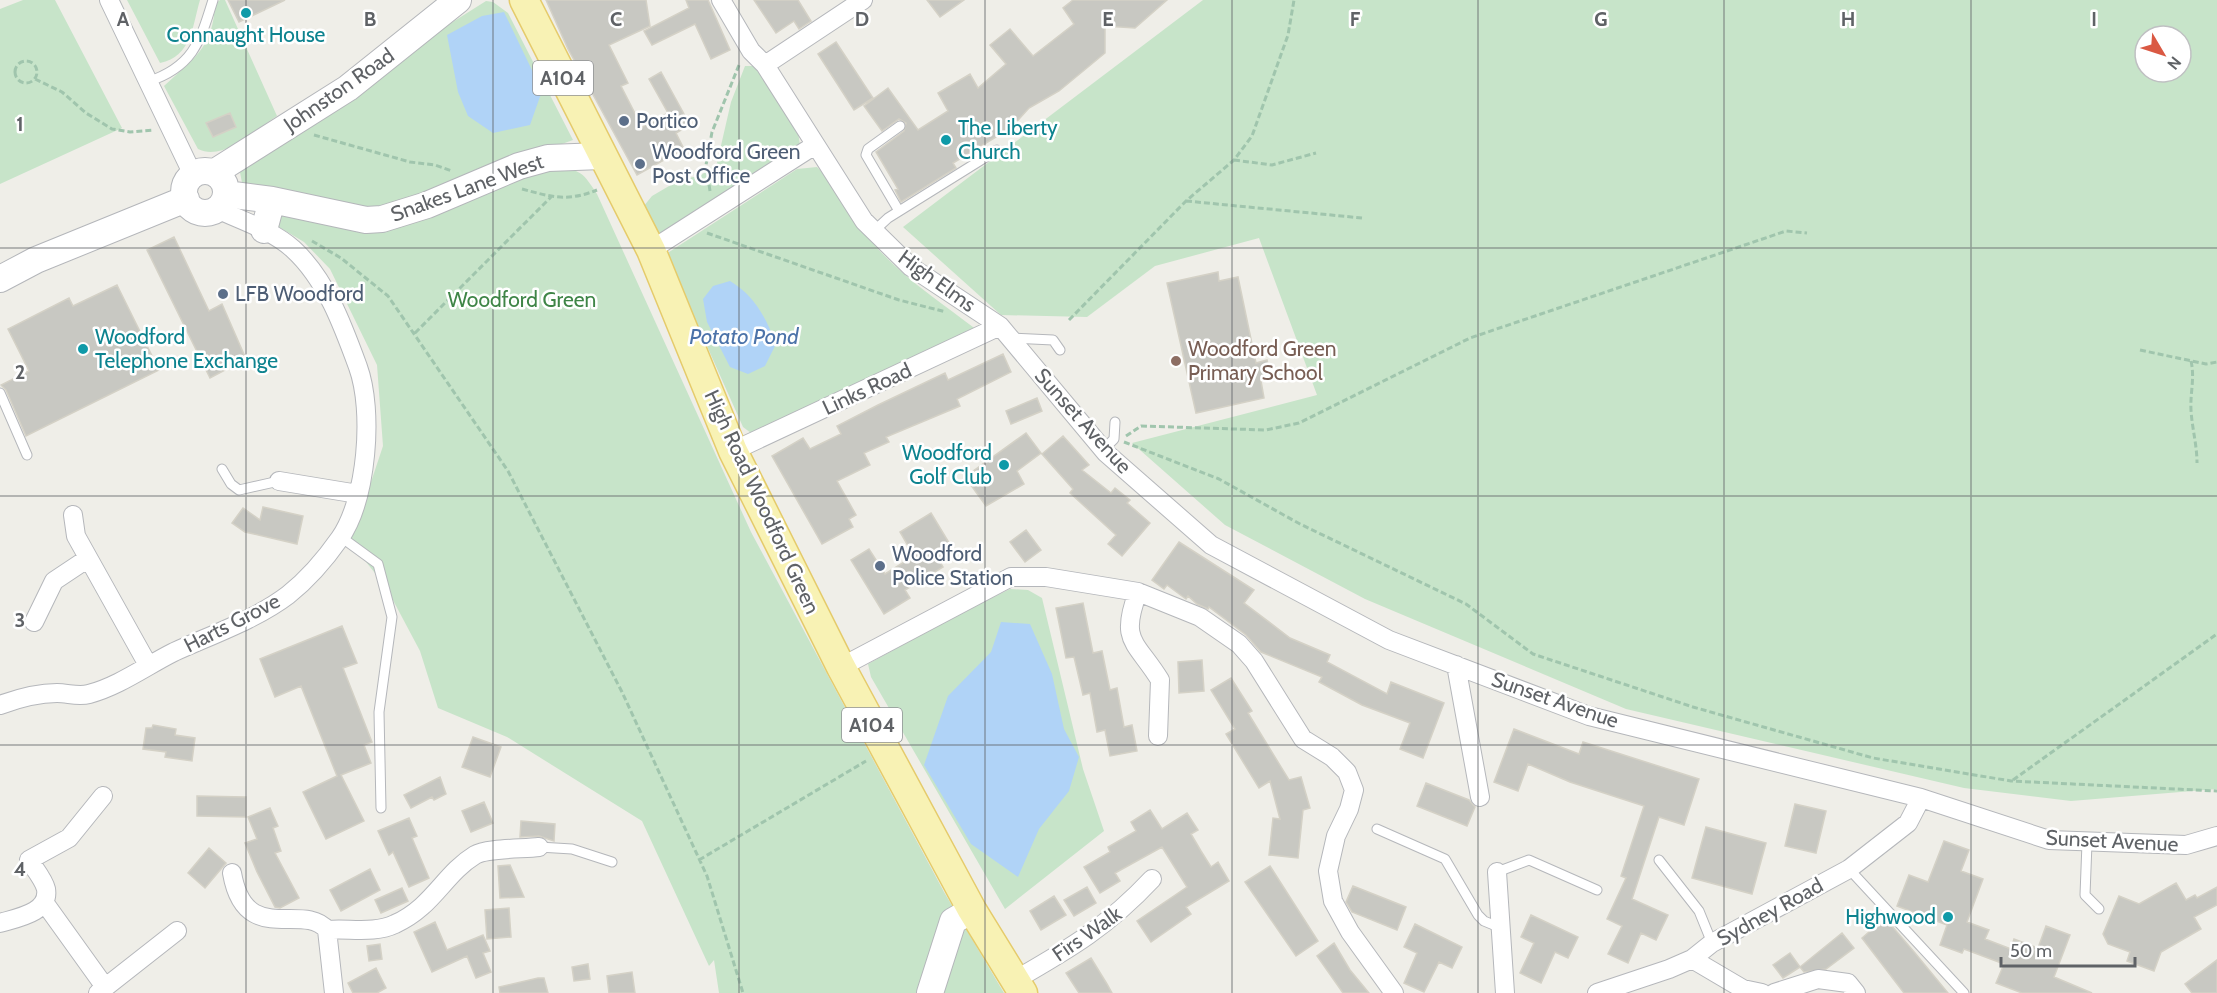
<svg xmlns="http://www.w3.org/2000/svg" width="2217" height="993" font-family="Cabin,sans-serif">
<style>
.green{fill:#c7e4c9;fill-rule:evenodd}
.water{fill:#b0d3f7}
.building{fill:#c8c8c2;stroke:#d4d1c6;stroke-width:1.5}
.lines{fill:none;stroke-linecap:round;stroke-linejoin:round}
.lane-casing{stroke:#b5b7bb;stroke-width:11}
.street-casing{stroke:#b5b7bb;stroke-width:20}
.secondary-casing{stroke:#b4b6ba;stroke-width:28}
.primary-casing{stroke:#e5cb6b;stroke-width:31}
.path{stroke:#a0c5ad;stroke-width:3;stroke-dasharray:6 3;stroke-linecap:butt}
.lane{stroke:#fff;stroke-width:9}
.street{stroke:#fff;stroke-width:18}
.secondary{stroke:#fff;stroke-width:26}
.primary{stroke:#f8f2b4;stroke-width:28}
.grid{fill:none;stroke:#5f6266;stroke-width:1.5;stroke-opacity:0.55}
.culture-dot{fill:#0f9aa8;stroke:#fff;stroke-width:2}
.service-dot{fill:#5c6f8a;stroke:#fff;stroke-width:2}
.education-dot{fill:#8d6e63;stroke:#fff;stroke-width:2}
.labels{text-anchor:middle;stroke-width:5;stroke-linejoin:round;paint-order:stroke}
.shield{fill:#fff;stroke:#8f9194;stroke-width:1.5}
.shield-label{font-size:20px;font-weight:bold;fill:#5f6266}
.culture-label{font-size:21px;fill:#0d838f;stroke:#fff;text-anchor:start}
.street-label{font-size:21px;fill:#5f6266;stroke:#fff}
.service-label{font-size:21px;fill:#4e5e75;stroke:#fff;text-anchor:start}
.park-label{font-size:21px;fill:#3f8547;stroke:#fff}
.education-label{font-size:21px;fill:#785e54;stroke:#fff;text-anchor:start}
.water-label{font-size:22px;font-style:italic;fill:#4c73a9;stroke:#fff}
.grid-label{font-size:20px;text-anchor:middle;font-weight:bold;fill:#5f6266;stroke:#fff;stroke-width:5;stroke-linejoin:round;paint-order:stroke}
</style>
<rect width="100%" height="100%" fill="#efeee8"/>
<!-- green -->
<path class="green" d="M23,0h32l67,128 -122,56v-175z
M127,0h73c-8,27 -8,56 -40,63z
M220,0h5l52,116c-21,13 -53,46 -79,33l-34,-63c30,-28 49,-38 51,-82z
M1203,0h1014v789l-146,12 -107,-13 -338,-79 -261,-110 -140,-74 -93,-82 185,-48 -58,-157 -104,28 -68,51 -86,-2 -98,-88zM2145,36h36v36h-36z
M486,1l7,1 15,11 65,127 -194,70 -136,-22 -4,-21 60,-33 58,-38 83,-66z
M745,66h12l41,66 2,13 -140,91 -17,-29 9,-11 29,-17 19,-3 17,-13 14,-61z
M817,167c24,23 31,45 51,70 29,37 71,64 109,93l-226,103 -8,-6 -77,-173 131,-85z
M550,169c29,0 31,0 47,25l154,338 193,360 60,101h-285l-5,-33 -5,6 -67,-145 -135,-84 -69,-29 -18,-57 -34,-64 -39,-49 18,-38 18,-54 -6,-81 -47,-96 -26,-27 -30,-18 6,-10 95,15z
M1010,589l18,1 14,8 41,171 21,62 -99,78 -134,-232 -3,-13 89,-49z"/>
<!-- water -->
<path class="water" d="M504,12l38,79 -12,34 -37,8 -25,-17 -10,-24 -11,-57 35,-19z
M730,281c25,15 36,37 46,63l-11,22 -17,8 -18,-7 -23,-45 -4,-23 10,-13z
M1001,622l29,2 22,50 12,55 15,28 -10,34 -30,38 -21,48 -47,-33 -47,-79 24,-69 43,-44z"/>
<!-- building -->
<path class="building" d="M228,0h57l-46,22z
M546,0h100l4,26 -41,19 19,38 -7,3 21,41 26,-14 -19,-34 12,-7 29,53 -14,8 8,16 -47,26 -69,-126z
M686,0h22l22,50 -19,9 -16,-35 -43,21 -8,-14 45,-23z
M754,0h44l13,21 -12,8 -5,-8 -18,12z
M927,0h37l-24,17z
M1073,0h94l-32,28 -30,-2v27l-46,38 -30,17 -18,20 -58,35 3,5 -55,34 -6,-12 3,-1 -22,-37 28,-21 2,-8 -7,-4 -17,12 -18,-25 24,-18 30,42 30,-19 -10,-18 32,-19 8,14 28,-24 -16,-19 20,-16 23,27 41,-32 -11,-16z
M836,42l37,56 -19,12 -36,-56z
M230,113l6,14 -23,10 -7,-14z
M174,237l35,74 13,-7 24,55 -36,19 -63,-128z
M1218,272l1,9 19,-4 18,86 11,-3 4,18 -10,3 3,17 -68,15 -29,-130z
M117,285l42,85 -133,66 -20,-46 -5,-5 28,-14 -21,-42 61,-31 4,8z
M1003,354l8,18 -54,27 3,7 -74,31 3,5 -25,11 6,12 -33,16 19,34 -7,4 4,8 -31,17 -50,-88 31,-18 7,11 31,-15 -4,-8 41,-21 67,-32 3,7z
M1037,398l5,13 -31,13 -5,-13z
M1026,433l15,20 -24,18 7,13 -38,22 -21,-29z
M1063,436l26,29 -7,5 29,23 4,-5 15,12 -3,3 23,20 -28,33 -14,-12 8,-9 -46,-42 3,-4 -31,-35z
M263,507l40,9 -6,28 -52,-12 -13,-9 11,-15 17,12z
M931,513l23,38 -15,9 4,7 -38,23 5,8 -26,16 -33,-54 18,-11 16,25 29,-18 -14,-24z
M1026,530l15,20 -16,12 -15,-20z
M1179,542l75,48 -10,13 46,35 40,17 -3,7 60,32 4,-12 53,21 -21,55 -23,-9 10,-26 -48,-18 -43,-23 3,-5 -61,-25 -15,-17 -37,-28 -1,2 -11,-5 -9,-8 -2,3 -19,-14 -3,4 -12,-9z
M1083,603l10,50 9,-2 8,39 7,-2 7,39 8,-2 5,26 -27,5 -5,-26 -8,2 -7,-39 -7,2 -9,-38 -8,1 -10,-50z
M342,626l15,37 -14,5 29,74 -8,3 7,18 -30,12 23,46 -38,18 -23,-47 34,-16 -36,-90 -26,11 -15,-38z
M1202,660l2,31 -25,2 -1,-31z
M1231,678l21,33 -4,2 41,67 12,-3 9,31 -7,2 -5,48 -29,-3 4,-37 7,1 -10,-38 -11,7 -33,-54 9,-5 -24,-39z
M153,725l23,4 -1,6 20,3 -3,23 -27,-4 1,-5 -23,-3 3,-21h6z
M1514,729l65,25 4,-12 116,37 -15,46 -25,-8 -27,82 36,16 -12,25 -15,-7 -13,30 -20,-9 14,-28 -15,-7 19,-41 -5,-2 23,-70 -74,-24 -42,-18 -10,27 -24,-9z
M473,737l28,10 -11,30 -28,-10z
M440,777l6,17 -12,6 -2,-3 -21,11 -7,-13z
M1426,783l43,17 6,7 -8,19 -50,-20z
M197,796l49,1v20l-49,-1z
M484,802l9,21 -22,9 -9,-21z
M1795,804l31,7 -10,42 -31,-7z
M270,808l8,18 -5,2 8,23 -6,2 24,45 -19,10 -5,-1 -18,-35 -12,-29 12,-4 -9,-22z
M1150,810l12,19 25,-16 11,17 -7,4 10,17 10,16 7,-5 11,19 -43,26 5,7 -40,28 -14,-21 50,-34 -25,-40 -47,26 5,8 -20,12 -16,-26 26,-15 -2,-5 28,-16 -5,-9z
M409,818l8,18 -5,2 17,40 -20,9 -16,-35 -4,3 -11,-24z
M521,821l34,3 -1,17 -15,-5 -19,1z
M1706,827l60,16 -14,51 -60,-16z
M1944,841l25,9 -8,21 22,8 -16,43 22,8 -4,9 26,10 3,-10 24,9 8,-22 24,9 -16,42 38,16h-70l-26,-10 8,-19 -40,-15 -2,4 -22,-8 7,-20 -50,-19 12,-31 19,7z
M209,848l17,15 -21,25 -17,-15z
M510,865l14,32 -24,1 -2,-32z
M1270,866l48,75 -22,15 -51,-74z
M370,869l10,21 -39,21 -11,-21z
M2176,883l10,17 9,-5 2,3 20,-11v18l-23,12 7,12 -40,23 -7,19 -27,-10 3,-9 -22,-8 -5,-10 16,-38 20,8z
M1353,886l53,21 -9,23 -45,-18 -6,-10z
M1087,887l9,16 -22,13 -10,-16z
M402,888l6,13 -27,12 -6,-13z
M1054,896l12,19 -25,15 -11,-19z
M509,908l2,29 -24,2 -2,-29z
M1531,915l47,22 -10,21 -13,-6 -14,31 -21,-10 14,-30 -13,-6z
M1885,918l30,35 33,40h-44l-42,-55z
M435,922l12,28 36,-15 7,16 -7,2 8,19 -15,6 -9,-22 -35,16 -18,-40z
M1415,924l47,23 -10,21 -13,-6 -15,30 -20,-9 13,-30 -13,-6z
M1842,933l12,15 -28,21 -22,3 -4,-5 -17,11 -10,-13 17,-12 10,14z
M1334,943l16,27 19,23h-26l-26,-37z
M380,944l2,15 -13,2 -2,-15z
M1091,958l16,26 5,9h-33l-13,-20z
M2217,960v33h-25l-7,-9z
M588,964l2,15 -16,2 -2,-14z
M376,968l10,20 -9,5h-24l-5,-10z
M632,972l3,21h-26l-2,-17z
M538,978h6l4,15h-48l-1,-6z"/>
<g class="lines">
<defs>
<path id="lane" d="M147,82c46,-15 53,-40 66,-82
M899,211l-33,-56 2,-6 32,-23
M874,231l14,-13 109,-68
M1013,338l40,2 7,10
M0,393l27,62
M1103,450l11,-11 1,-17
M222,469l9,15 8,6 40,-9
M341,537l37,27 14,53 -13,95 2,96
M1377,829l68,30 33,56 6,6 17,7
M2087,843l-2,52 14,14
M539,847l33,2 40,13
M1659,860l40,51 13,32
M1849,869l115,124
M1497,872l32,-12 68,30"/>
<path id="street" d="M109,0l84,175
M721,0l30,51 14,14 99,156 47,46 89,59 106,127 105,92 178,95 200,76 332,82 128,42 137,5 31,-9
M765,65l98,-65
M651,250l164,-105
M733,451l267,-125
M279,481l79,13
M73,515l3,21 72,129
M1138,592c-19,50 -2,49 22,88l-2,56
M34,622l20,-41 33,-22
M1456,665l24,132
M841,667l170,-90h35l92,15 62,25 39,27 15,17 49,78 29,18 15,15 7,18 -5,19 -13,27 -8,35 5,30 17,31 44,61
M0,705c19,-7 37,-12 57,-12 11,0 21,4 32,1 30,-8 57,-28 85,-42 37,-17 81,-32 114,-57 19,-15 38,-37 52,-57 27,-39 34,-127 18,-171 -15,-41 -32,-88 -65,-118 -21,-19 -51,-28 -76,-40
M1497,872l8,121
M232,873c13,75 71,28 95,57l7,63
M44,902l61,85
M0,923c16,-5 50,-10 46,-34 -2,-9 -12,-21 -17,-29l40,-22 34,-42
M327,930c22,-2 47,4 68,-6 38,-17 49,-50 80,-69 11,-7 49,-6 64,-8
M1692,959l51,30 19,4
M1015,980c56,-32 93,-54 137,-101
M98,993l79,-62
M1597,993l72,-24 23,-10 20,-16 137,-74 59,-46 13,-25
M1774,993l44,-14 30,4 8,10"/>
<path id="secondary" d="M184 192a21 21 0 1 1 42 0a21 21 0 1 1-42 0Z
M215,172l133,-84 110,-88
M226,194l46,6 94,20 16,-1 45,-14 92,-39 29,-8 54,-2
M264,230l8,-30
M0,279l36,-19 150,-61
M930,993l23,-72 19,-11"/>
<path id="primary" d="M524,0l127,250 82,201 108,216 131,243 51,83"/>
</defs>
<!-- lane casing -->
<use href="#lane" class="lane-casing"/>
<!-- street casing -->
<use href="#street" class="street-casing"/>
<!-- secondary casing -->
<use href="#secondary" class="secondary-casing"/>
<!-- primary casing -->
<use href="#primary" class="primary-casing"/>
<!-- path -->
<path class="path" d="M15 72a11 11 0 1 1 22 0a11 11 0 1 1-22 0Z
M35,79l27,13 24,21 26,16 18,3 23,-2
M314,135l96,27 25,3 17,6
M1234,160l38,5 44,-12
M522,189c30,8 45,13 75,1
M710,191l-4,-26 6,-33 27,-67
M1186,201l176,17
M707,233l192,67 47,12
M312,241l29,17 47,38 120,175 114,221 85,184 36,117
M1069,320l117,-119 48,-41 18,-24 36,-101 6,-35
M415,333l136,-136
M2140,350l66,14 11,-2
M2191,361c4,17 -1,32 0,49 1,18 6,35 6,53
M1126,436l15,-10 125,4 33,-7 171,-85 316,-107 21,2
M1124,442l95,37 81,45 166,80 67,50 160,53 180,51 138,23 206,10
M2013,780l204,-146
M699,860l167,-99"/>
<!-- lane -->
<use href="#lane" class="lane"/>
<!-- street -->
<use href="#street" class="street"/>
<!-- secondary -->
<use href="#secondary" class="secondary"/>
<!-- primary -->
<use href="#primary" class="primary"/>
</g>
<!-- grid -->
<path class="grid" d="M246,0v993M493,0v993M739,0v993M985,0v993M1232,0v993M1478,0v993M1724,0v993M1971,0v993M0,248h2217M0,496h2217M0,745h2217"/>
<!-- markers -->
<g class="culture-dot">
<circle cx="246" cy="13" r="6"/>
<circle cx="946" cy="140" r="6"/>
<circle cx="83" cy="349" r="6"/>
<circle cx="1004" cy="465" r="6"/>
<circle cx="1948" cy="917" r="6"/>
</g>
<g class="service-dot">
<circle cx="624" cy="121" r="6"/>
<circle cx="640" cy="164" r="6"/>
<circle cx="223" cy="294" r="6"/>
<circle cx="880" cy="566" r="6"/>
</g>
<circle class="education-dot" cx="1176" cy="361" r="6"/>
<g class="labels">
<!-- shield labels -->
<g class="shield">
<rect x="533" y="61" width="60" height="34" rx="4.5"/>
<rect x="842" y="708" width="60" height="34" rx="4.5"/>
</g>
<g class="shield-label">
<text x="563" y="85">A104</text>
<text x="872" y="732">A104</text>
</g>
<!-- culture labels -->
<g class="culture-label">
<text x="246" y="42" text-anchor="middle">Connaught House</text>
<text x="958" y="135">The Liberty<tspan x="958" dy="24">Church</tspan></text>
<text x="95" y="344">Woodford<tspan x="95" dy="24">Telephone Exchange</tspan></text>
<text x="992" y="460" text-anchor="end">Woodford<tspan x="992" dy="24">Golf Club</tspan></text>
<text x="1936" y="924" text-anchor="end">Highwood</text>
</g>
<!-- street labels -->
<g class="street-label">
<text transform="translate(339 90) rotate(-35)" y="7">Johnston Road</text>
<text transform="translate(467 188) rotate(-20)" y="7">Snakes Lane West</text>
<text transform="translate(937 281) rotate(36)" y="7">High Elms</text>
<text transform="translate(867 389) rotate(-25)" y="7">Links Road</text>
<text transform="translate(1083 421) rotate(48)" y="7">Sunset Avenue</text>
<text transform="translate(762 502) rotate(65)" y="7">High Road Woodford Green</text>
<text transform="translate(232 623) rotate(-27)" y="7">Harts Grove</text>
<text transform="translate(1555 700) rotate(19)" y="7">Sunset Avenue</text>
<text transform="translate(2112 841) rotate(3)" y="7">Sunset Avenue</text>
<text transform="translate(1770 912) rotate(-29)" y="7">Sydney Road</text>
<text transform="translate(1087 934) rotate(-35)" y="7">Firs Walk</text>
</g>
<!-- service labels -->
<g class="service-label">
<text x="636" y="128">Portico</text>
<text x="652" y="159">Woodford Green<tspan x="652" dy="24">Post Office</tspan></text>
<text x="235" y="301">LFB Woodford</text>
<text x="892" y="561">Woodford<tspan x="892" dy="24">Police Station</tspan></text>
</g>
<!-- park labels -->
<g class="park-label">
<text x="522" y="307">Woodford Green</text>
</g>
<!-- education labels -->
<g class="education-label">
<text x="1188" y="356">Woodford Green<tspan x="1188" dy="24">Primary School</tspan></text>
</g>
<!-- water labels -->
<g class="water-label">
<text x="744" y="344">Potato Pond</text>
</g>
</g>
<g class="grid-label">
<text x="123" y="26">A</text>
<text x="370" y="26">B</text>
<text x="616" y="26">C</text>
<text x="862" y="26">D</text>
<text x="1108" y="26">E</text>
<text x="1355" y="26">F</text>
<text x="1601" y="26">G</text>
<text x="1848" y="26">H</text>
<text x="2094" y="26">I</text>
<text x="20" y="131">1</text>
<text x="20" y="379">2</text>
<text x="20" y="627">3</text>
<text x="20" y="876">4</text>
</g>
<!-- north arrow -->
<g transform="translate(2163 54) rotate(129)"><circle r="28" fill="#ffffff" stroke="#bfc0c2" stroke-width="1.5"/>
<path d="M0-4.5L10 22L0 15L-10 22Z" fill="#da5943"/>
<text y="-9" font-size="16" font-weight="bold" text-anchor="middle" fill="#5f6266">N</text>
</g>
<!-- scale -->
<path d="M2001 957v9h134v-9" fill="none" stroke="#5f6266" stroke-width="3"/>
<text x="2010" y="957" font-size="18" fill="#5f6266" stroke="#ffffff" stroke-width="4.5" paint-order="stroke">50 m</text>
</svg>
